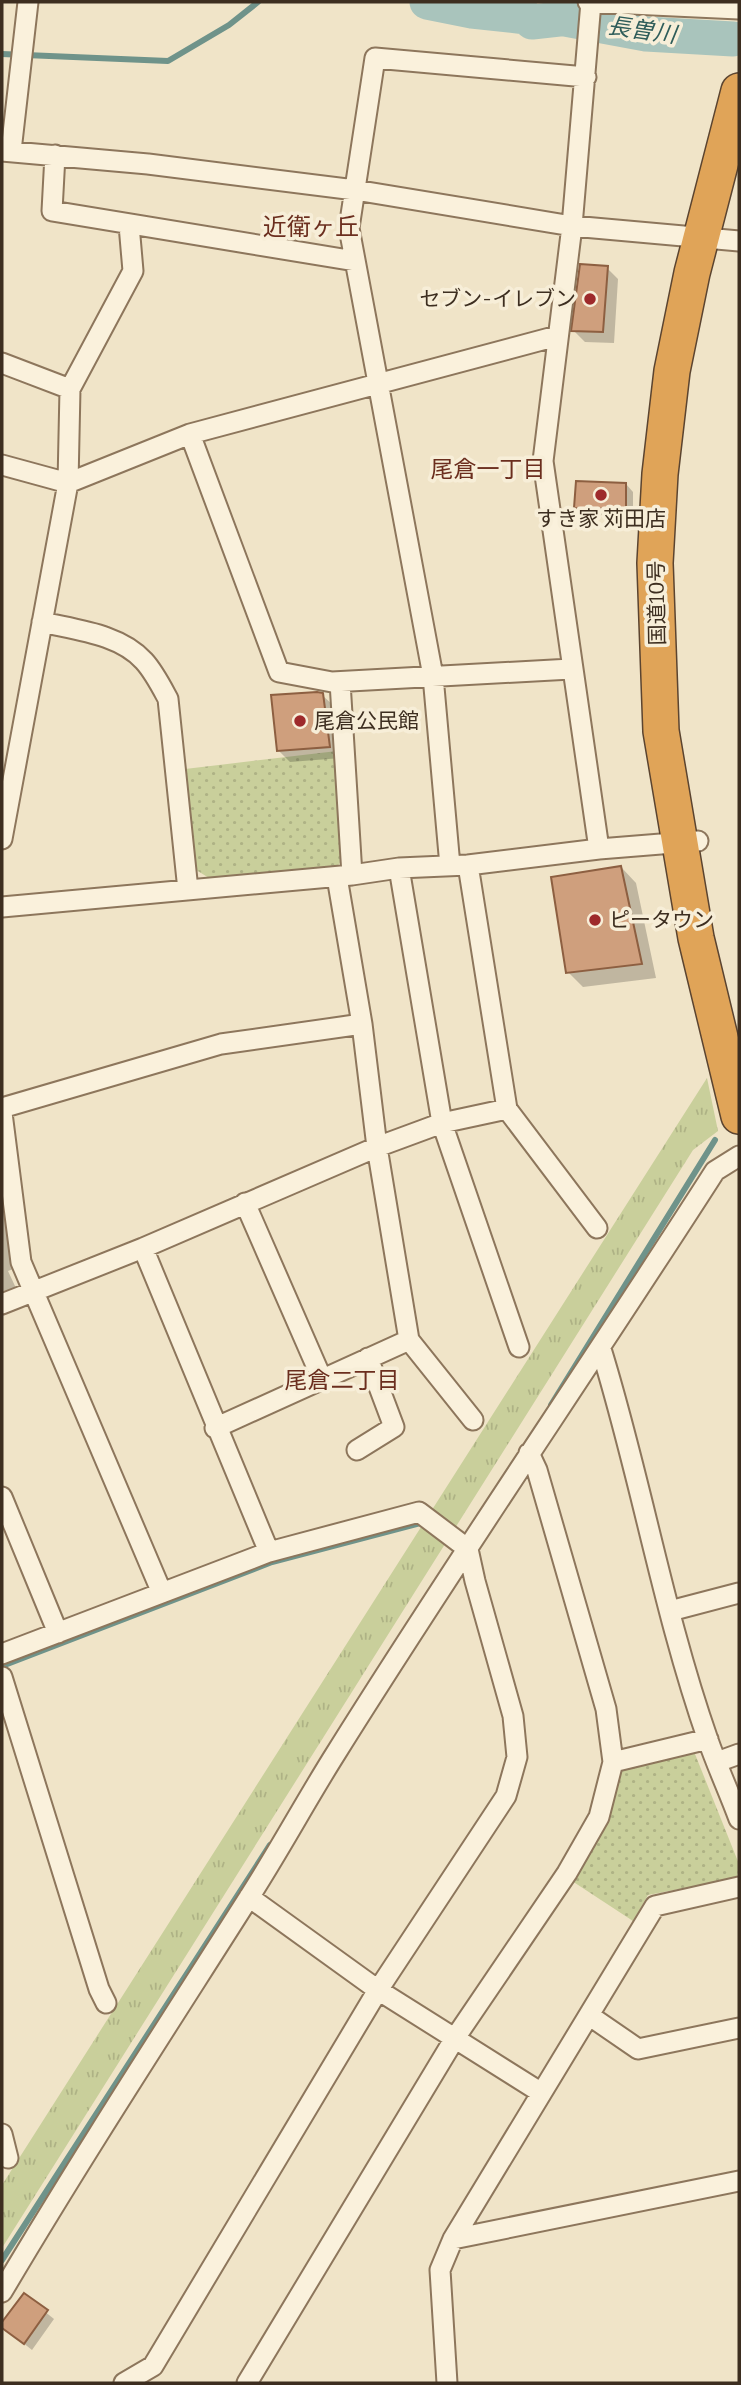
<svg xmlns="http://www.w3.org/2000/svg" width="741" height="2385" font-family="Bitter,'Noto Sans JP',serif">
<style>
.grass{fill:url(#grass-tufts)}
.park{fill:url(#park-dots)}
.shadow{fill:#0003}
.lines{fill:none;stroke-linecap:round;stroke-linejoin:round}
.stream{stroke:#6f938a;stroke-width:6}
.river{stroke:#a9c4bc;stroke-width:35}
.building{fill:#cf9f7d;stroke:#8d5f41;stroke-width:2}
.street-casing{stroke:#8d765c;stroke-width:23}
.highway-casing{stroke:#5b4430;stroke-width:38}
.street{stroke:#faf1dc;stroke-width:19}
.highway{stroke:#e0a458;stroke-width:35}
.poi-dot{fill:#9e2a2b;stroke:#f7eed8;stroke-width:2.5}
.labels{text-anchor:middle;stroke-width:7;stroke-linejoin:round;paint-order:stroke}
.poi-label{font-size:21px;fill:#3d2e20;stroke:#f7eed8;text-anchor:start}
.street-label{font-size:21px;fill:#3d2e20;stroke:#f7eed8}
.water-label{font-size:23px;font-style:italic;fill:#2f5d5a;stroke:#f7eed8}
.neighbourhood-label{font-size:23px;fill:#6b2e1e;stroke:#f7eed8}
.quarter-label{font-size:24px;fill:#6b2e1e;stroke:#f7eed8}
</style>
<defs>
<pattern id="grass-tufts" width="24" height="20" patternUnits="userSpaceOnUse" patternTransform="scale(1.75)"><rect width="24" height="20" fill="#c9cf9b"/><path d="M3 7l-1-3M5 7V3M7 7l1-3M15 17l-1-3M17 17v-4M19 17l1-3" fill="none" stroke="#aeb285"/></pattern>
<pattern id="park-dots" width="8" height="8" patternUnits="userSpaceOnUse" patternTransform="scale(1.75)"><rect width="8" height="8" fill="#c9cf9b"/><path d="M2 2h.1M6 6h.1" fill="none" stroke="#aeb285" stroke-width="1.8" stroke-linecap="round"/></pattern>
</defs>
<rect width="100%" height="100%" fill="#f0e4c8"/>
<!-- grass -->
<path class="grass" d="M707,1078l11,53 -25,19 -691,1098v-63z"/>
<!-- park -->
<path class="park" d="M337,751l6,106 -5,9 -129,12 -16,-10 -8,-99z
M693,1749l46,115 -2,14 -89,17 -15,26 -61,-40 49,-116z"/>
<!-- shadow -->
<path class="shadow" d="M607,268l11,11 -4,64 -29,-1 -12,-12z
M626,484l7,8v24l-49,-1 -8,-8z
M322,695l12,11 7,52 -51,4 -11,-11z
M621,867l15,16 20,95 -73,9 -15,-15z
M2,1191l13,27 6,48 -13,5 14,30 -20,7z
M24,2295l30,24 -22,31 -30,-24z"/>
<g class="lines">
<!-- stream -->
<path class="stream" d="M2,54l166,7 61,-36 29,-23
M551,1405l164,-265
M2,1666l270,-104 152,-40
M2,2260l268,-415"/>
<!-- river -->
<path class="river" d="M427,2l45,9 54,6 6,5 36,-4 -3,1 81,15 87,5"/>
</g>
<!-- building -->
<path class="building" d="M580,264l28,2 -5,66 -32,-1z
M576,481l50,2v26l-52,-1z
M317,692l6,1 7,54 -53,4 -6,-56z
M621,866l21,98 -76,9 -15,-96z
M24,2293l24,17 -24,34 -22,-16v-6z"/>
<g class="lines">
<defs>
<path id="street" d="M588,2l151,7
M591,2l-19,224 -29,235 56,388
M2,151l146,13 207,26 217,36 167,15
M11,151l17,-149
M55,155l-3,56 303,50
M2,363l68,26
M190,434l89,238 53,10 239,-13
M2,465l66,18 122,-49 367,-98
M42,622c34,8 78,12 102,39 10,11 17,25 24,38l20,191
M340,682l12,193
M2,839l66,-356 2,-94 63,-118 -4,-46
M468,865l39,244 90,119
M450,866l-17,-190 -84,-448 26,-170 211,19
M399,868l43,255 77,224
M337,877l25,147 15,123 32,193 64,80
M2,907l350,-32 47,-7 69,-3 131,-16 99,-8
M2,1108l219,-64 141,-20
M2,1113l19,149 141,331
M245,1203l77,176
M143,1248l126,304
M2,1304l141,-56 234,-101 65,-24 65,-14
M601,1349c40,129 62,263 107,391 9,26 21,52 31,79
M215,1428l194,-88
M357,1450l37,-23 -26,-69
M2,1497l56,136
M670,1611l69,-18
M2,1654l267,-102 150,-40 49,37 7,32 38,135 4,41 -11,39 -128,194 -225,376 -29,17
M2,1677l97,312 7,14
M613,1762l95,-23
M717,1762l22,-8
M249,1897l129,93 162,102
M590,2016l48,33 101,-21
M2,2134l6,24
M453,2239l286,-58
M2,2292c78,-132 162,-261 244,-390 32,-49 59,-100 90,-149 123,-197 254,-387 379,-582l24,-15
M247,2383l208,-345 112,-165 32,-56 14,-55 -7,-53 -69,-239 -8,-17
M447,2383l-7,-113 13,-31 202,-333 84,-19"/>
<path id="highway" d="M739,91l-47,182 -20,98 -12,103 -5,89 6,168 35,207 43,178"/>
</defs>
<!-- street casing -->
<use href="#street" class="street-casing"/>
<!-- highway casing -->
<use href="#highway" class="highway-casing"/>
<!-- street -->
<use href="#street" class="street"/>
<!-- highway -->
<use href="#highway" class="highway"/>
</g>
<!-- markers -->
<g class="poi-dot">
<circle cx="590" cy="299" r="7"/>
<circle cx="601" cy="495" r="7"/>
<circle cx="300" cy="721" r="7"/>
<circle cx="595" cy="920" r="7"/>
</g>
<g class="labels">
<!-- poi labels -->
<g class="poi-label">
<text x="576" y="306" text-anchor="end">セブン-イレブン</text>
<text x="601" y="526" text-anchor="middle">すき家 苅田店</text>
<text x="314" y="728">尾倉公民館</text>
<text x="609" y="927">ピータウン</text>
</g>
<!-- street labels -->
<g class="street-label">
<text transform="translate(657 603) rotate(-91)" y="7">国道10号</text>
</g>
<!-- water labels -->
<g class="water-label">
<text transform="translate(642 30) rotate(8)" y="8">長曽川</text>
</g>
<!-- neighbourhood labels -->
<g class="neighbourhood-label">
<text x="488" y="477">尾倉一丁目</text>
<text x="342" y="1388">尾倉二丁目</text>
</g>
<!-- quarter labels -->
<g class="quarter-label">
<text x="311" y="235">近衛ヶ丘</text>
</g>
</g>
<!-- border -->
<rect width="741" height="2385" fill="none" stroke="#3d2e20" stroke-width="7"/>
</svg>
